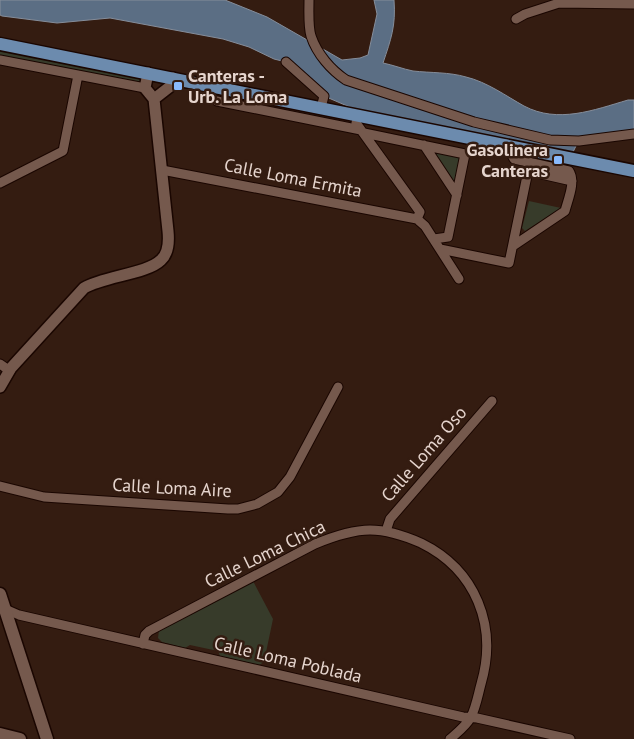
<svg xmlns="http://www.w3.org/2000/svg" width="634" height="739" font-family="'PT Sans',sans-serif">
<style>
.green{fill:#373b2a}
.water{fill:#5b6e84;stroke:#858d9a}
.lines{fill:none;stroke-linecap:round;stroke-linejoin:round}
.minor-casing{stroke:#1a0601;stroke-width:11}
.tertiary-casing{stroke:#1a0601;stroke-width:14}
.secondary-casing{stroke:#1a0601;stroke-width:15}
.primary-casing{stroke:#1a0601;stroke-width:15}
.minor{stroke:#75594d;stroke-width:9}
.tertiary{stroke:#75594d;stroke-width:11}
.secondary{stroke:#75594d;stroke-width:12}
.primary{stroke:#6c8bae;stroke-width:12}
.poi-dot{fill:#8abafc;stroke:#341c11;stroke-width:2}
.labels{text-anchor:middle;stroke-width:5;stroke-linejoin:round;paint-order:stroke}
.poi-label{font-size:18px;font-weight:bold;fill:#e6d5ce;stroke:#341c11;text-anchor:start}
.street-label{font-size:18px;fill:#e6d5ce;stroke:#341c11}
</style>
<rect width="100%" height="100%" fill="#341c11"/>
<!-- green -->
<path class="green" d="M0,44l148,29 -3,15 -145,-28z
M424,145l41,9 -8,41z
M529,201l32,7 -36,23 -3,-3z
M253,581l20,38 -9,43 -5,3 -39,-9 -2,-5 -28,-6 -5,3 -23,-6 -4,-4 1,-8z"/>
<!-- water -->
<path class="water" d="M0,0h225l42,17 75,43 18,-2 8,-3 9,-41 -3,-14h20c2,26 -3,39 -11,63 10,2 20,6 30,8 18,2 36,1 53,6 21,5 40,19 58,29 34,18 70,4 104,-6h6v37l-57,7 -4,8 -214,-41 -35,-15 -38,-34 -12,-3 -25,-12 -26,-8 -113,-21 -53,5 -55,-7 -2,-1z"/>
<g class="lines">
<defs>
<path id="minor" d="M309,0c0,11 -1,26 2,36 6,18 20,34 35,44l128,42 76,18 29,1 55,-7
M516,19l9,-5 34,-11 75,1
M0,60l145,28
M286,62l38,34 -3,12
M217,101l144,29
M358,115l-2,8 64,89 -3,7 8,7 34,53
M364,133l101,21 -17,83 -14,2
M506,144l8,15 55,12c7,11 -1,28 -4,40l-52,35
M424,145l33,50
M162,170l255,49
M0,183l63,-32 15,-76
M440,249l69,14 19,-92 44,10
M0,364l10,7
M0,486l44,11 184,12h10l19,-5 21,-12 12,-15 48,-90
M386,531l4,-12 102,-118
M3,608l16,7 444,102 14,1 93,21
M143,644l2,-9 4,-4 166,-87c17,-7 36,-14 55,-14 18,0 35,6 51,13 55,27 77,83 60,141 -3,11 -5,23 -10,33 -5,9 -14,16 -21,22"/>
<path id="tertiary" d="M148,73l-3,15 9,11
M154,99l18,-14 1,-7
M0,387l11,-19 73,-80c20,-12 63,-14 77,-28 8,-7 8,-19 7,-29l-14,-132"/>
<path id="secondary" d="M0,594l47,145
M0,734l20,5"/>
<path id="primary" d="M0,44l634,127"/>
</defs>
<!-- minor casing -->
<use href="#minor" class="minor-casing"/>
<!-- tertiary casing -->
<use href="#tertiary" class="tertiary-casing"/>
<!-- secondary casing -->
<use href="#secondary" class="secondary-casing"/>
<!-- primary casing -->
<use href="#primary" class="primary-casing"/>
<!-- minor -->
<use href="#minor" class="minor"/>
<!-- tertiary -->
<use href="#tertiary" class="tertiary"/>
<!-- secondary -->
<use href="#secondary" class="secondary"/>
<!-- primary -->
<use href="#primary" class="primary"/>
</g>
<!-- markers -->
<g class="poi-dot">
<rect x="173" y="81" width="10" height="10" rx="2.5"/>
<rect x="553" y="155" width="10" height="10" rx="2.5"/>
</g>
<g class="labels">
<!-- poi labels -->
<g class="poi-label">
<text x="188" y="82">Canteras -<tspan x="188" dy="21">Urb. La Loma</tspan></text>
<text x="548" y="156" text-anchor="end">Gasolinera<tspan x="548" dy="21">Canteras</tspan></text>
</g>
<!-- street labels -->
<g class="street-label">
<text transform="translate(293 178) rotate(11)" y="6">Calle Loma Ermita</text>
<text transform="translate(424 454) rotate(-49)" y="6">Calle Loma Oso</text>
<text transform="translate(172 488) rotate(3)" y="6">Calle Loma Aire</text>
<text transform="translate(265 554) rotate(-26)" y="6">Calle Loma Chica</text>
<text transform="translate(288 660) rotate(13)" y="6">Calle Loma Poblada</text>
</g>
</g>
</svg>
